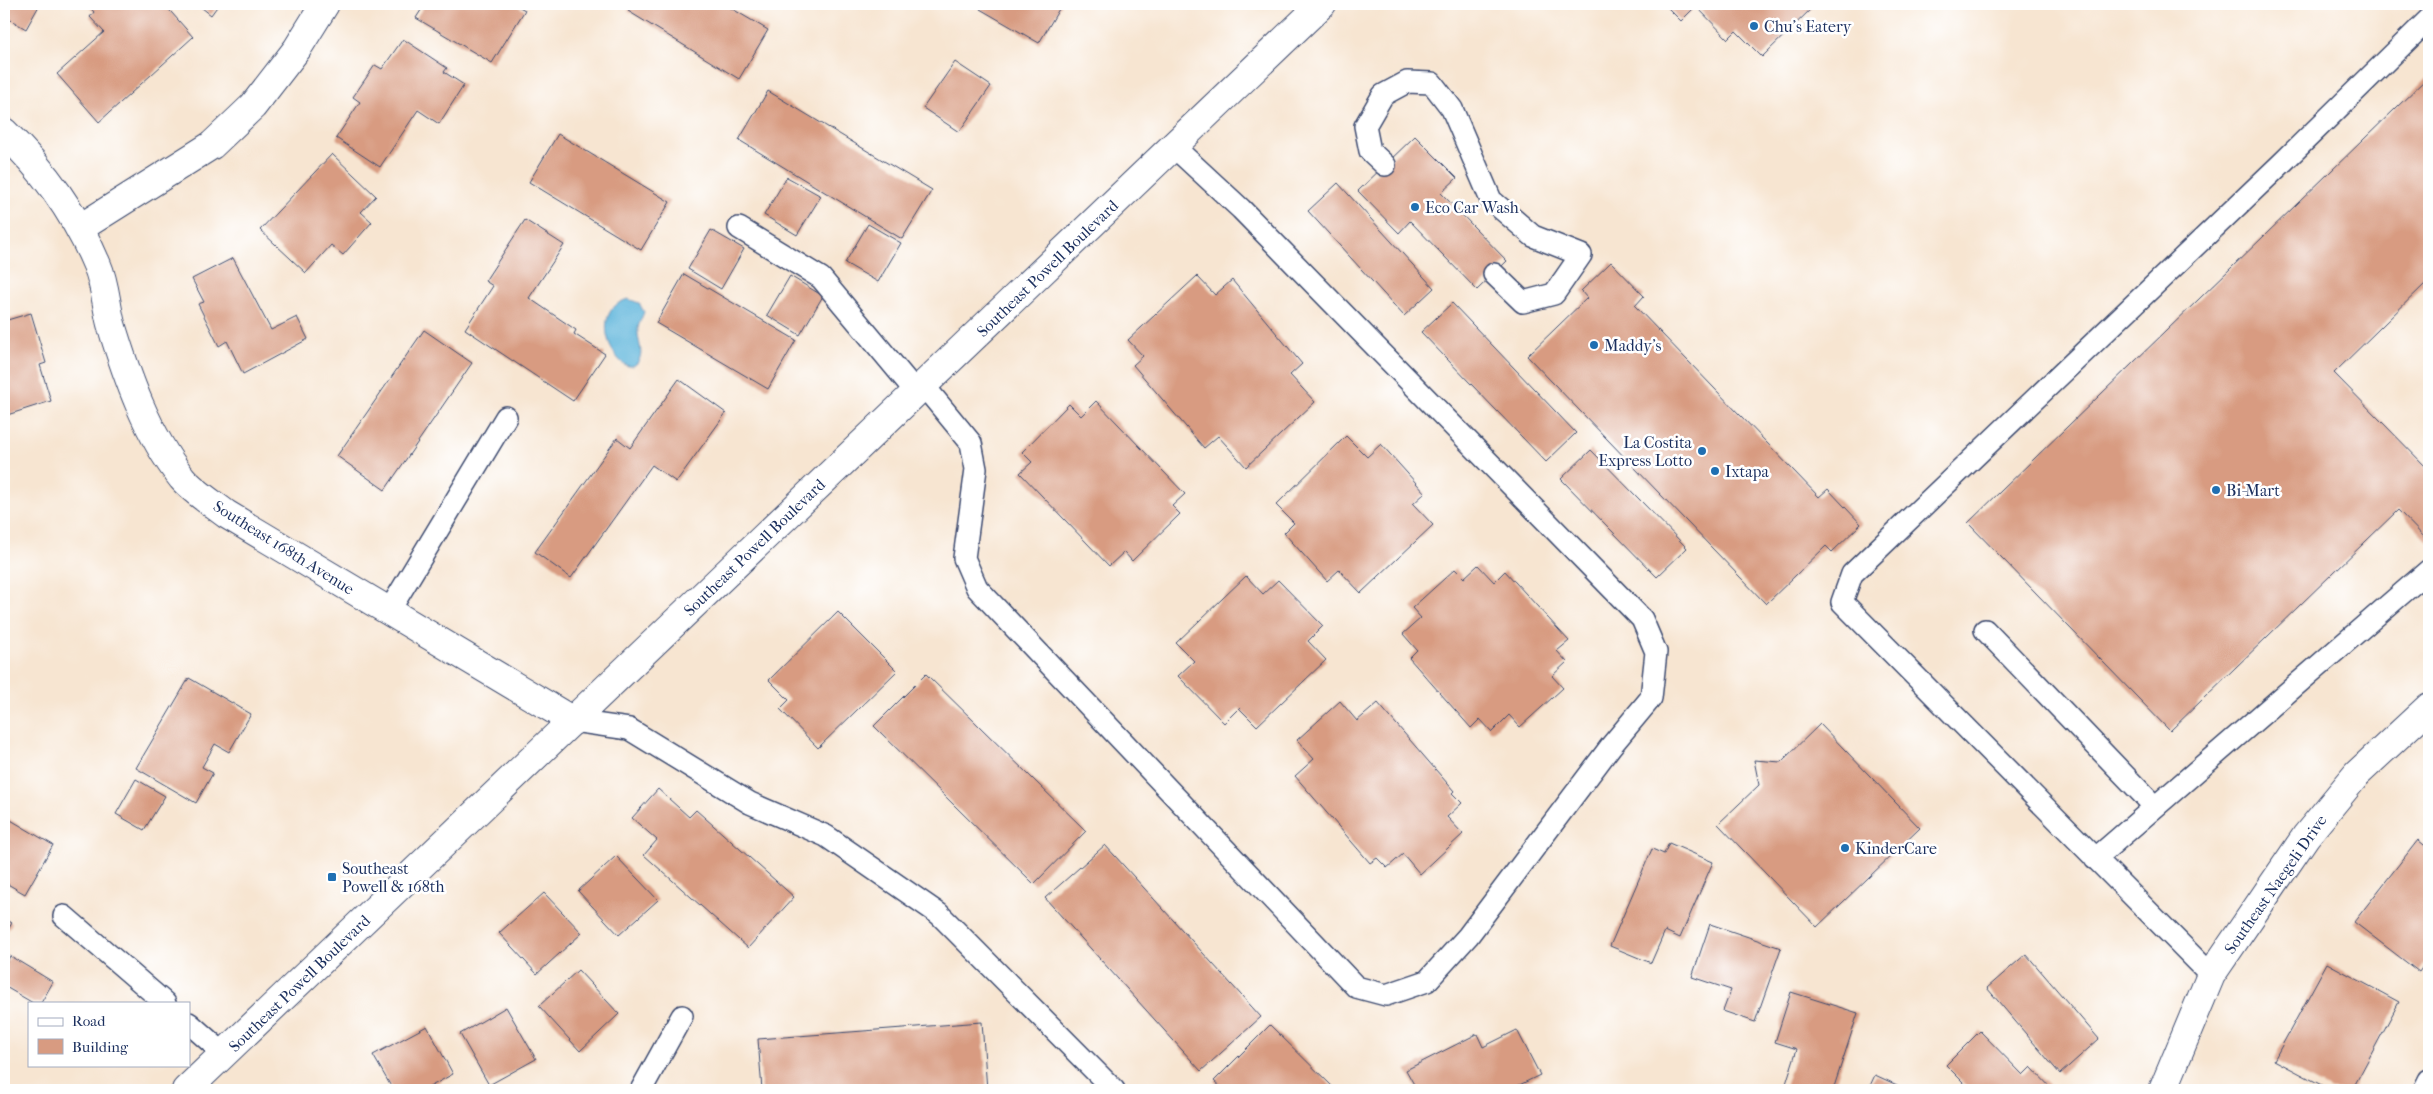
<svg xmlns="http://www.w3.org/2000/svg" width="2433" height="1094" font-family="'IM FELL French Canon',serif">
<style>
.water{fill:#5eb5db;stroke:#3c729c}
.building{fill:#d89b81}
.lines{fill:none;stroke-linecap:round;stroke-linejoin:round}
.lane-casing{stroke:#3c4a6f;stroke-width:24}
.street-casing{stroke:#3c4a6f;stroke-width:30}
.primary-casing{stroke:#3c4a6f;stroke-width:30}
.lane{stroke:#fff;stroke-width:21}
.street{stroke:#fff;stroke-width:28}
.primary{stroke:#fff;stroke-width:28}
.poi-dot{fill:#1f6fb2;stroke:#fff;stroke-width:2}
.labels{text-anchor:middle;stroke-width:5;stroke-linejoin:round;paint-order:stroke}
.poi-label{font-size:16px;fill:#1b2f5e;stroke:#fff;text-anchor:start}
.street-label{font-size:16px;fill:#1b2f5e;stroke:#fff}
</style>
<rect width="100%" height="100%" fill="#fff"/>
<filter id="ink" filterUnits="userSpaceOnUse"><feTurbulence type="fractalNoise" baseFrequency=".02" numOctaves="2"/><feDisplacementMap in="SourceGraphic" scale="10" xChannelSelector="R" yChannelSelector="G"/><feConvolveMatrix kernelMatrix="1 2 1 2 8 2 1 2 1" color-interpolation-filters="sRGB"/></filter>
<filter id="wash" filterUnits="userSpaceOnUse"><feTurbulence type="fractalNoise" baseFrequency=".0096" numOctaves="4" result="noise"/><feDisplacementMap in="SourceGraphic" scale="20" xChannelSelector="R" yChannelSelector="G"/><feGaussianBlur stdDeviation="1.12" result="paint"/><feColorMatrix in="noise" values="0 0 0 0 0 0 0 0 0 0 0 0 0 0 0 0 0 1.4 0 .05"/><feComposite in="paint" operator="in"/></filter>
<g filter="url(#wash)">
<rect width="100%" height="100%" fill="#f7e5d1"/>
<!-- water -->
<path class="water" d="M628,299l11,4 5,9c-2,6 -6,12 -6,18 -1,10 6,21 1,30 -14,28 -59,-47 -11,-61z"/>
<g id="blocks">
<!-- building -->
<path class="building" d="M4,4h36l-14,25 -17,-10 -3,6 -2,-1z
M87,4h77l29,33 -94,85 -42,-48 47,-42 -14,-15 4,-5z
M197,4h22l-8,11z
M425,4h89l11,6 -33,53 -76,-45z
M632,4h92l44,26 -29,49 -111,-68z
M983,4h79l-23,39 -59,-34z
M1671,4h145l-54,53 -26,-26 -8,8 -32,-33 -15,15 -14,-14z
M403,39l44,29 -3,4 20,13 -25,39 -21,-14 -38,57 -44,-29 24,-36 -7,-5 22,-32 7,4z
M955,62l36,24 -32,46 -36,-24z
M2429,76v204l-95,93 95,97v72l-31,-32 -228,221 -202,-208z
M768,91l164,99 -30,49 -163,-99z
M558,134l112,68 -29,48 -112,-68z
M1415,136l42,42 -16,15 66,68 -30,29 -67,-69 -11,12 -41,-42z
M332,154l44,42 -15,16 11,10 -29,33 -12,-10 -25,28 -46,-43z
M787,177l34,19 -24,39 -33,-20z
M1338,183l96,105 -30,28 -96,-105z
M525,220l39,25 -35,53 47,32 -2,4 31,20 -32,47 -108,-72 28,-43 -8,-5z
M868,224l33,19 -23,39 -33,-19z
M711,230l33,19 -23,40 -33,-20z
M233,258l38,72 26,-13 11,22 -65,35 -16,-33 -8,5 -21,-42 6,-2 -12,-23z
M1611,262l33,34 -9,10 184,191 9,-8 33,35 -29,28 -6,-6 -60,58 -239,-248 60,-58 -6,-7z
M684,274l112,66 -28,49 -112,-66z
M790,276l33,20 -23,39 -33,-20z
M1197,276l18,19 17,-15 70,84 -12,11 25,27 -69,65 -28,-31 -14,12 -71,-83 10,-9 -15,-16z
M1452,303l124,130 -30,29 -125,-130z
M31,313l15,50 -6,2 11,36 -47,15v-95z
M424,330l48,33 -87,127 -48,-34z
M679,379l47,34 -50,69 -24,-17 -81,113 -36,-26 82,-114 13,10z
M1096,401l89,93 -13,12 8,8 -48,47 -8,-9 -15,14 -89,-93 12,-11 -10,-10 47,-48 12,12z
M1346,436l21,21 14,-13 44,49 -12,11 20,21 -72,68 -22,-23 -12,11 -43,-48 10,-10 -18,-18z
M1591,450l96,98 -30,29 -96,-98z
M1478,565l16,17 11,-11 64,70 -12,10 10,11 -15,14 11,12 -43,39 -11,-12 -17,17 -12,-13 -9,9 -62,-70 8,-8 -14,-16 18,-16 -9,-10 43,-39 9,9z
M1246,576l17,18 15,-14 45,46 -15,15 18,19 -69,66 -18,-18 -15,15 -46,-47 16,-15 -18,-18z
M838,612l59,59 -79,77 -38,-39 9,-9 -20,-20z
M926,674l160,157 -52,53 -160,-158z
M189,678l62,36 -22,38 -14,-8 -13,23 11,6 -17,30 -60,-35z
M1340,701l17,20 21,-18 76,88 -2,2 10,10 -15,14 16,17 -43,40 -17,-20 -16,14 -10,-10 -7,5 -75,-87 19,-17 -17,-19z
M1820,724l100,104 -103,99 -99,-103 41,-39 -5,-25 27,2z
M136,779l29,17 -21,34 -28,-16z
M658,789l31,28 7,-7 98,87 -46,51 -104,-93 13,-15 -25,-22z
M4,816l49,29 -28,49 -21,-12z
M2418,840l11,9v109l-10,14 -65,-50z
M1669,843l44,19 -33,76 -15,-7 -14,32 -41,-17 42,-97 12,5z
M1105,845l156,172 -60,54 -156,-173z
M616,856l42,44 -39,35 -41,-44z
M544,893l38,40 -45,41 -38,-41z
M4,918l8,5 -8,13z
M1710,924l71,24 -26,74 -32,-11 8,-21 -39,-13z
M2026,954l73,85 -39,35 -73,-86z
M10,956l43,26 -12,21h-8l-29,-17v-19z
M2327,963l72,39 -47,88h-21l-57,-30z
M578,970l41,44 -39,37 -41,-45z
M1791,992l67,21 -25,77h-49l13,-41 -22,-7z
M506,1007l30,52 -47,26 -29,-51z
M982,1022l5,68h-225l-4,-51z
M1270,1025l66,65h-112l-10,-9z
M427,1026l26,48 -29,16h-31l-20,-35z
M1517,1030l23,45 -31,15h-92l-11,-20 71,-36 6,13z
M1980,1031l43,44 8,-8 22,23h-82l-25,-25z
M1875,1075l33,15h-40z"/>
</g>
</g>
<g filter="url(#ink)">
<use href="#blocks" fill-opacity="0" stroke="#3c4a6f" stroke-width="1"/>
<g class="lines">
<defs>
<path id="lane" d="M1385,165l-15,-14 -5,-25 18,-31 24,-13 25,1 20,26 39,91 42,36 48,19 -27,39 -31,8 -29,-28
M739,228l82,50 95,114
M924,386l47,57 5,26 -12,89 13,30 379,399 30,8 41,-14 41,-45 143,-190 40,-48 5,-46 -14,-33 -401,-410 -68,-63
M389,611l117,-194
M1985,630l170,177
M573,721l56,8 121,74 76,33 113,78 175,176
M2095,859l334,-289
M64,916l101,87
M2211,975l-369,-373 10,-28 430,-411 147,-144
M189,1023l35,31
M641,1090l41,-74
M2424,1090l5,-10"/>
<path id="street" d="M4,132c39,37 72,83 93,133 8,18 9,40 14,59 16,53 36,110 71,154 12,14 30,25 44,36l347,207
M80,228l132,-83 41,-39 44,-57 28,-45
M2163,1090l48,-115 95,-139 51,-62 72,-67"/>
<path id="primary" d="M186,1090l1136,-1086"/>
</defs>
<!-- lane casing -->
<use href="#lane" class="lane-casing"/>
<!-- street casing -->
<use href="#street" class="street-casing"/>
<!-- primary casing -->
<use href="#primary" class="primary-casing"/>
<!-- lane -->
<use href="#lane" class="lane"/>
<!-- street -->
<use href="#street" class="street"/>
<!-- primary -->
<use href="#primary" class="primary"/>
</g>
</g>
<!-- markers -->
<g class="poi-dot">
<circle cx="1754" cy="26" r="5"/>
<circle cx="1415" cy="207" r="5"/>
<circle cx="1594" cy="345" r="5"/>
<circle cx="1702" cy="451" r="5"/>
<circle cx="1715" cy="471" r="5"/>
<circle cx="2216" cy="490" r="5"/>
<circle cx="1845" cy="848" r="5"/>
<rect x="327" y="872" width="10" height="10" rx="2.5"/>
</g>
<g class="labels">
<!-- poi labels -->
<g class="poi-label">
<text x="1764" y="32">Chu's Eatery</text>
<text x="1425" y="213">Eco Car Wash</text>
<text x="1604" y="351">Maddy's</text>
<text x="1692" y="448" text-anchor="end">La Costita<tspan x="1692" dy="18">Express Lotto</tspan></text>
<text x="1725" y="477">Ixtapa</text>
<text x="2226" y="496">Bi-Mart</text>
<text x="1855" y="854">KinderCare</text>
<text x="342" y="874">Southeast<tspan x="342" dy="18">Powell &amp; 168th</tspan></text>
</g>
<!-- street labels -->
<g class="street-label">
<text transform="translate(1047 268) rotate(-44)" y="6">Southeast Powell Boulevard</text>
<text transform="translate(284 547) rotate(32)" y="6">Southeast 168th Avenue</text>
<text transform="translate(754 547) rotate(-44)" y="6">Southeast Powell Boulevard</text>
<text transform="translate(2275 884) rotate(-55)" y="6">Southeast Naegeli Drive</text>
<text transform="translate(299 983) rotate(-44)" y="6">Southeast Powell Boulevard</text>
</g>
</g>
<!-- margin -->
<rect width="2433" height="1094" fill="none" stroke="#fff" stroke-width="20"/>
<!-- legend -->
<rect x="28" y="1002" width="162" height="65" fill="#ffffff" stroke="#a4acbf"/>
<rect x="38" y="1018" width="25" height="8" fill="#ffffff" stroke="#a4acbf"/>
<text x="72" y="1026" font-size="15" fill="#1b2f5e">Road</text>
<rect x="38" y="1039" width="25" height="15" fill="#d89b81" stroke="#a4acbf"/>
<text x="72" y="1052" font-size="15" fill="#1b2f5e">Building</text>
</svg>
